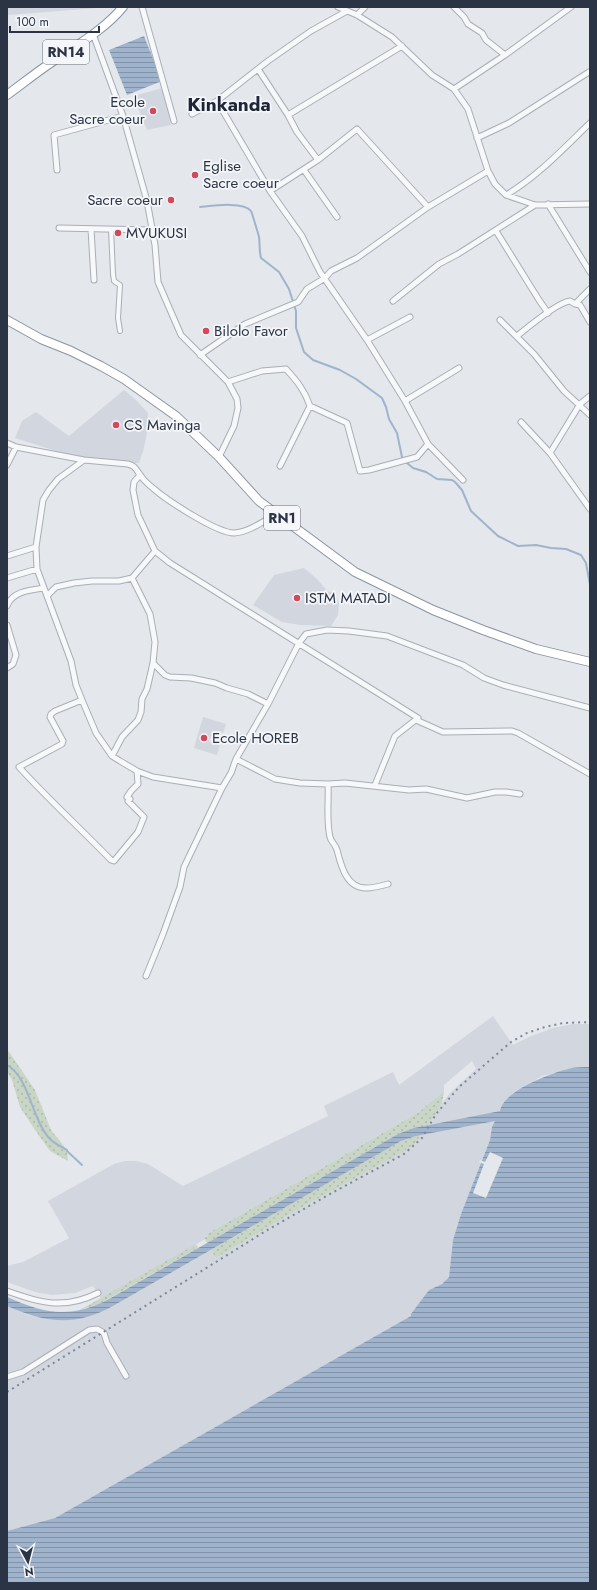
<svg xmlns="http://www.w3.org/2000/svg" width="597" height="1590" font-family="Jost,sans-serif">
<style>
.built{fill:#d2d6de}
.grass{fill:url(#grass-dots)}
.water{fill:url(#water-rules)}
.pier{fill:#e4e7ec}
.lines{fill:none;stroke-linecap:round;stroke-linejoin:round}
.stream{stroke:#9fb4cc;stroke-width:2}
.pedestrian-casing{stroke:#a9aeb7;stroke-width:6}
.minor-casing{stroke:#a9aeb7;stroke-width:7}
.trunk-casing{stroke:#8b94a3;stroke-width:10}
.pedestrian{stroke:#f7f8fa;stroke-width:4}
.minor{stroke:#f7f8fa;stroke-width:5}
.trunk{stroke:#fff;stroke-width:8}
.rail{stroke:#7d8696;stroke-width:2;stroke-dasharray:2 4;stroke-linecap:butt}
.poi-dot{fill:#d1495b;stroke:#f4f6f9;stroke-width:1.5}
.labels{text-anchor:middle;stroke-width:3.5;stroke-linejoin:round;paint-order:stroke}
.shield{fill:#f4f6f9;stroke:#676e7b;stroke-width:1}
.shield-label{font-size:14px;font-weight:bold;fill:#2b3445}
.poi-label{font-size:15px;fill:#2b3445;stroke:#f4f6f9;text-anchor:start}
.district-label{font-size:19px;font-weight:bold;fill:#1d2536;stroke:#f4f6f9}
</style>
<defs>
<pattern id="grass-dots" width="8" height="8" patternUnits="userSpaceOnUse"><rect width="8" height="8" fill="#c9d6c5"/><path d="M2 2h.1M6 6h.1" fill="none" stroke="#adb8ab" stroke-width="1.8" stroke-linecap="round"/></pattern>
<pattern id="water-rules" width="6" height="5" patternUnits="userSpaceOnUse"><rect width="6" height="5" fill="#9fb4cc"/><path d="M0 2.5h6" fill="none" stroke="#8293a7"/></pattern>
</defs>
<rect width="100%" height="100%" fill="#e4e7ec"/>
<!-- built -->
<path class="built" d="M7,7h104l-104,8z
M163,88l8,37 -24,5 -14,-34z
M124,390l13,11 11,12v15l-5,24 -4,11h-15l-13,-4 -33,-1 -63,-20 7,-17 14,-9 33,24z
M304,568l14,12 9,11 7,2 5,10 -1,12 -7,11 -31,-1 -18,-3 -29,-17 21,-30z
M203,717l23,7 -3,9 -10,-2 -4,11 11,3 -3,10 -23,-7z
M493,1016l20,29 18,-9 17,-6v-1l25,-5h17v43l-21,2 -27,7 -29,17 -13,17 -8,17 -2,13 -29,74 -8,26 -4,37 -7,7 -13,6 -17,26 -357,202 -48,13v-225l21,9 18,4 21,1 19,-3 27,-11 98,-56 5,8 79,-47 108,-59 17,-15 15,-24 15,-20 26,-24 -4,-8 -28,24v6l-25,21 -212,122 1,1 -4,3 1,1 -104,60 -8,-13 -18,7 -23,2 -17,-3 -28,-10v-16l16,-4 46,-24 -21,-37 66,-37 11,-3h11l12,3 35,22 145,-70 -4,-10 69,-34 6,13z"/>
<!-- grass -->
<path class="grass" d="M7,1049l28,41 16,40 16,20 1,11 -18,-10 -15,-21 -15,-23 -8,-27 -5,-8z
M444,1091l-2,12 -17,27 -10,13 -12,9 -108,59 -79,47 -5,-8 190,-109 15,-5 -18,-2 -191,109 -3,-5 4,-2 -1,-2 212,-122z
M196,1244l2,4 -97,55 -23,8z"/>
<!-- water -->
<path class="water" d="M144,36l18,45 -35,14 -18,-45z
M590,1067v516h-583v-52l48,-13 356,-202v-2l18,-24 13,-6 7,-7 4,-37 8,-26 29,-74 2,-13 3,-6 -79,15 -15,5 -288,165c-39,21 -67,17 -106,0v-9c38,17 64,22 102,2l289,-165 16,-6 86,-17c3,-20 51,-38 68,-42 7,-2 15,-2 22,-2z"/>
<!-- pier -->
<path class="pier" d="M490,1152l13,6 -17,40 -13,-5 11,-29 -5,-2 1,-2 5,2z"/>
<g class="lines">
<!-- stream -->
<path class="stream" d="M200,207c11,-1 43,-6 51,4 1,2 7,22 8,26 1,7 0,14 2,21l18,14 10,17 7,22v17l8,24 9,8 27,10 16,9 26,19 4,9 3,12 8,14 5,24 5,6 6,5 13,4 11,7 15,1 3,2 7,8 9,21 27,25 20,10 18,-1 15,3 15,1 15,6 5,8 4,22
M7,1065c23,13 25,57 44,75 4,4 11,7 16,10v1l15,14"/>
<defs>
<path id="pedestrian" d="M111,229l2,45 1,7 6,4 -2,33 2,13"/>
<path id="minor" d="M142,7l32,114
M338,7l19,8 35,22 40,38 22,14 14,20 20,62 7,13 11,11 29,10 55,-1
M454,7l10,10 4,7 14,9 4,7 19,15
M357,15l8,-8
M93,34l30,82 24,85 8,44 3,37 23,53 47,47 9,17 1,9 -4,18 -15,31
M258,69l30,46
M454,89l51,-34 66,-48
M217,101l53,90 32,45 18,36 47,68 38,61 23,43 35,36
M192,114l25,-13 51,-40 43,-30 36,-20
M477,138l32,-15 80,-51
M318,160l-21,-28 -9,-17 114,-69
M57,170l-3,-35 69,-19
M304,170l33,47
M270,191l48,-31 39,-31 71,78
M506,195c31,-18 58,-47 84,-72
M548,204l42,68
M59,228l93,2
M91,229l3,51
M496,231l43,69 9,13
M590,289l-15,15 5,1 10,17
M393,301l46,-37 19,-10 77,-49
M500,320l34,34 30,37 26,24
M517,336c11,-9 41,-34 53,-35l5,3
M367,340l43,-23
M200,355l45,-31 53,-22 9,-13 18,-11 6,-7 26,-13 71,-51 60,-36
M228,382l34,-11 24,-2c11,12 19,22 24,37l37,17 13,48 9,-1 48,-13 11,-13
M405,401l54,-33
M521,422l29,31 40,56
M7,443l9,4 68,13
M550,453l30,-49 10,-8
M7,465l9,-18
M280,466l30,-60
M140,475l-6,7 -1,8 5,25 17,36 15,12 248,155 -2,2 27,12 69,-1 6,2 72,41
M7,556l29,-9
M7,578l30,-9
M47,596l9,-9 18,-4 18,-2h27l13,-3 23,-27
M7,606c5,-15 24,-16 37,-18
M7,625l9,30 -3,9 -6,4
M153,663l12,12 5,2 21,1 24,5 12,5 21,6 20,10
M82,700l-27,11 -4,3 -1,3 13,24 -1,3 -43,23c29,32 62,62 92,93l3,1 24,-29 6,-15 -16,-16 2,-2 -3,-2 4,-6 7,-7 -1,-13
M112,756l10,-19 16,-17 3,-8 1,-13 5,-10 6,-26 2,-21 -5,-28 -18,-36
M236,759l39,20 25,4 28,1 17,-1 64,7 17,-1 41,9 28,-6h11l14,2
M328,784c1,17 -2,36 2,53 1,5 6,8 7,13 4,15 9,38 29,38 7,0 15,-2 22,-4
M375,785l20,-49 23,-18
M222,788l-69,-11 -16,-6 -17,-10 -8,-5 -16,-23 -14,-33 -6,-15 -5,-24 -34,-92 -1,-22 7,-47 6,-10 9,-11 26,-19 44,4c8,2 8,6 13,12 3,5 8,9 13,13 14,12 63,44 80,44 15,-1 30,-12 42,-19
M146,976l17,-42 17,-47 4,-20 38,-79 9,-15 5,-14 32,-55 31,-61 7,-9 21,-4 22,1 38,5 76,29 21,13 19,7 87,23
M7,1291c33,12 57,19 91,2
M7,1377l16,-5 66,-42 8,-1 7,4 3,10 19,33"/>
<path id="trunk" d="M7,95c15,-11 30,-23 45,-33 25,-17 52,-32 71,-55
M7,320l34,19 30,12 30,15 23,13 52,37 43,41 40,44 96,71 78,38 50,20 53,19 54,13"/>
</defs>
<!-- pedestrian casing -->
<use href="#pedestrian" class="pedestrian-casing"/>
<!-- minor casing -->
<use href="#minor" class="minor-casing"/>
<!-- trunk casing -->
<use href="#trunk" class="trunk-casing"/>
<!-- pedestrian -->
<use href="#pedestrian" class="pedestrian"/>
<!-- minor -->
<use href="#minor" class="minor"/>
<!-- trunk -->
<use href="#trunk" class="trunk"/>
<!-- rail -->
<path class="rail" d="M7,1392l262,-163 61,-35 74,-40 18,-16 14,-24 23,-27 52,-45 16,-9 18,-6 18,-4 27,-1"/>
</g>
<!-- markers -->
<g class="poi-dot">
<circle cx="153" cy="111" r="4"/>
<circle cx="195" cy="175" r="4"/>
<circle cx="171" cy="200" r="4"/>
<circle cx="118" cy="233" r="4"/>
<circle cx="206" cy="331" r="4"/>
<circle cx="116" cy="425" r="4"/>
<circle cx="297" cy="598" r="4"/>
<circle cx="204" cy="738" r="4"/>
</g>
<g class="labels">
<!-- shield labels -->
<g class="shield">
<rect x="43" y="40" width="46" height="24" rx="3"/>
<rect x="264" y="506" width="36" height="24" rx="3"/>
</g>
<g class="shield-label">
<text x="66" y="57">RN14</text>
<text x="282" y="523">RN1</text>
</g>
<!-- poi labels -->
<g class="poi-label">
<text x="145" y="107" text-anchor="end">Ecole<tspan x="145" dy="17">Sacre coeur</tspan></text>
<text x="203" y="171">Eglise<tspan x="203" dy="17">Sacre coeur</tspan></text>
<text x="163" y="205" text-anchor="end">Sacre coeur</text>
<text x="126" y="238">MVUKUSI</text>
<text x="214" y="336">Bilolo Favor</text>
<text x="124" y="430">CS Mavinga</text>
<text x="305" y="603">ISTM MATADI</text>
<text x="212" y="743">Ecole HOREB</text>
</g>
<!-- district labels -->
<g class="district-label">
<text x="229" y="111">Kinkanda</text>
</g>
</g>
<!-- border -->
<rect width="597" height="1590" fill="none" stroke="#2b3445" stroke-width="16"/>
<!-- north arrow -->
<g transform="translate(28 1562) rotate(173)" stroke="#f4f6f9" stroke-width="3" paint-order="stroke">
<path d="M0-3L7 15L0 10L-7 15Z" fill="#2b3445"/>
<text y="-6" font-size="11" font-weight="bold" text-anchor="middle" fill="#2b3445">N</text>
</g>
<!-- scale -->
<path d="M10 26v6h89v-6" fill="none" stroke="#2b3445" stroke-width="2"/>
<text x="16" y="26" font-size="12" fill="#2b3445" stroke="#f4f6f9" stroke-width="3" paint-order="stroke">100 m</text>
</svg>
